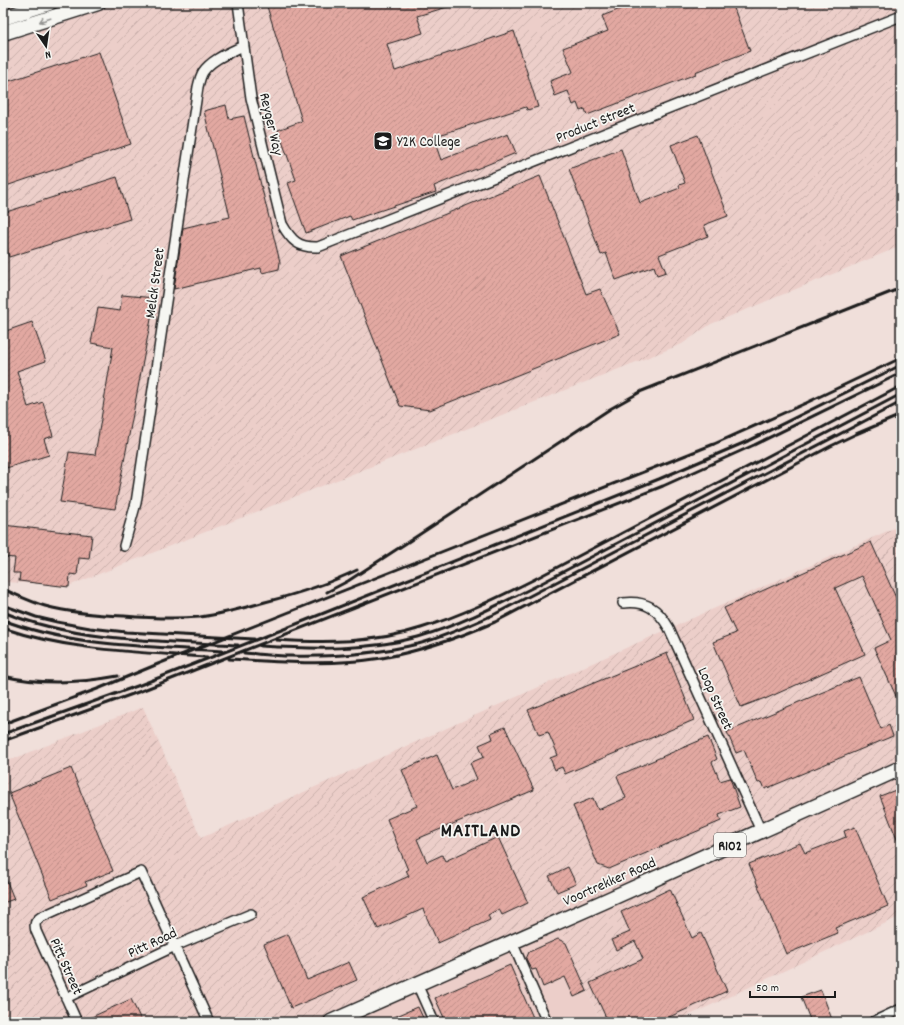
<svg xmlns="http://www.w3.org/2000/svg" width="904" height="1025" font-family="Dekko,sans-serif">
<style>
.built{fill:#eccec9}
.industrial{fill:url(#industrial-furrows)}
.building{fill:url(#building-hatch);stroke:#1c1c1c}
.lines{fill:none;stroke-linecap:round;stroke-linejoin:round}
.minor-casing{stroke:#1c1c1c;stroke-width:12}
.primary-casing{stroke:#1c1c1c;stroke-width:17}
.minor{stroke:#f6f6f2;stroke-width:9}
.primary{stroke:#f6f6f2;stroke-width:14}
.rail{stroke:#1c1c1c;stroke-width:3}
.oneway{stroke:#949492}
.labels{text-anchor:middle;stroke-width:3.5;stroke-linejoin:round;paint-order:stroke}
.shield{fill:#f6f6f2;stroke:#5d5d5c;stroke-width:1}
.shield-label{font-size:14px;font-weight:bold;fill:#1c1c1c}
.street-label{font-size:15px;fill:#1c1c1c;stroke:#f6f6f2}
.poi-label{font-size:15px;fill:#1c1c1c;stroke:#f6f6f2;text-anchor:start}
.district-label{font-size:19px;font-weight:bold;letter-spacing:1px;fill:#1c1c1c;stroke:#f6f6f2}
</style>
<defs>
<pattern id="industrial-furrows" width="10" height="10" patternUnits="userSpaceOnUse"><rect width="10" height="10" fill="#eccec9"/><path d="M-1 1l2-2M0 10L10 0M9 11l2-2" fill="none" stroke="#cab0ac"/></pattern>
<pattern id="building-hatch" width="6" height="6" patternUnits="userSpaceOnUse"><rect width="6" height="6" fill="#e2a8a1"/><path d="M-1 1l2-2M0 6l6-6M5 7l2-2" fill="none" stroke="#c1908a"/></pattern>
</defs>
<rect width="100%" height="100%" fill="#f0dfda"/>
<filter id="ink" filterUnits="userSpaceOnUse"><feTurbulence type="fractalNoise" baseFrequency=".025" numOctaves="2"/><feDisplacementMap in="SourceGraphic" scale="8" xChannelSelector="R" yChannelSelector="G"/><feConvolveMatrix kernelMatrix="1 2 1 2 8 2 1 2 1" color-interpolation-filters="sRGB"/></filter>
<g filter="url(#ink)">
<!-- built -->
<path class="built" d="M558,922l41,96 -8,4h-260z"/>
<!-- industrial -->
<path class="industrial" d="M3,3h898v243l-190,78 -29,20 -611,241 -68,-3z
M901,525v391l-226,106h-74l-43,-100 -227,100h-328v-259l140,-56 58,131z"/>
<!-- building -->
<path class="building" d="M266,3h188v2l-37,11 6,17 -36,11 8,27 119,-40 24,76 -11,3 -1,-3 -93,30 8,23 67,-26 8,19 -82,33 2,6 -84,28 -2,-4 -44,17 -18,-50 8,-3 -18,-50 24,-9z
M636,3h96l18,48 -55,21 1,2 -109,41 -2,-6 -5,2 -3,-8 -4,2 -5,-14 -13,5 -5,-15 23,-9 -10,-24 45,-17 -6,-15z
M99,52l32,92 -128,43v-104z
M226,105l3,14 15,-3 36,146 -1,7 -17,4 -1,-5 -87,21 9,-61 47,-11 -26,-106z
M698,135l30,81 -24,9 4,11 -49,19 7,17 -9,3 -3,-9 -38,14 -10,-27 -5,2 -32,-86 52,-20 19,54 40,-15 -1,-3 6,-2 -14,-38z
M540,176l46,118 14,-5 20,45 -190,76 -30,-4 -59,-150z
M117,177l13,42 -121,38 -6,-20v-24z
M122,295l33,3 -40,211 -55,-7 9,-50 26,3 18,-108 -22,-4 7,-35 22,3z
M32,322l14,39 -29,10 11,36 15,-5 10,34 -9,3 5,16 -46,14v-137z
M3,525l89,10 -3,24 -10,-1 -2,17 -7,-1 -1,13 -50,-6 1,-8h-7l2,-15 -12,-1z
M871,542l30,67v98l-27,-59 17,-8 -29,-64 -27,12 30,66 -100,45v-1l-24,9 -28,-65 23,-9 -12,-25z
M667,653l27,67 -129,54 -3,-7 -7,3 -5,-12 8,-3 -10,-23 -9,3 -11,-25z
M859,677l22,52 8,-4 4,11 -128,53 -3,-7 -4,1 -14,-33 -8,3 -9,-21z
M505,727l29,63 -117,49 10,23 15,-7 3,6 53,-24 30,66 -26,12 -3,-6 -11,6 2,5 -52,23 -15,-34 -45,20 -15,-32 46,-21 -3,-6h2l-21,-51 30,-13 -15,-36 35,-15 15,35 25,-11 -7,-16 14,-6 -5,-12 14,-6 -2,-6z
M708,737l9,22 -5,3 8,19 10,-3 10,29 -21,8 2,6 -112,48 -11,-4 -25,-59 20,-8 5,12 28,-12 -9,-22z
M71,768l42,103 -28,11 2,3 -35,14 -43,-106z
M901,788v59h-1l-20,-51z
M855,827l33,79 -53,22 3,5 -52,21 -37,-90 51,-21 5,10 41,-16 -2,-6z
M568,867l8,17 -19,8 -8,-16z
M3,872l11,27 -11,4z
M670,889l22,49 9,-5 26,58 -60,27 2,4h-61l-18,-39 53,-24 -8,-18 -19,9 -5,-10 19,-8 -9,-20z
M288,934l19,46 42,-18 8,18 -66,28 -27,-64z
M558,939l8,4 21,48 -13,6 -9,-20 -22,10 -7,-18 -4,1 -6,-11 3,-7z
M510,965l25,57h-89l-11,-24z
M821,990l12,32h-22l-10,-25z
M131,999l11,23h-59v-1z
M418,1007l7,15h-43z"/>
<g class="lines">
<defs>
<path id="minor" d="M238,3l13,95 31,126c9,16 16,24 36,23l583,-231
M124,546l12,-43 62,-416c1,-4 2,-10 5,-15 9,-13 26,-19 40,-26
M623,603c23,-3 35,6 46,25l92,203
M512,942l35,80
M417,984l17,38
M66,998l109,-52 76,-32
M77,1022l-41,-91c-2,-7 -1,-10 5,-14l100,-45 68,150
M873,1022l28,-13"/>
<path id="primary" d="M3,18l46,-15
M3,33l95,-30
M331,1022l272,-120 298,-134"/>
</defs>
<!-- minor casing -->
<use href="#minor" class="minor-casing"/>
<!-- primary casing -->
<use href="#primary" class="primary-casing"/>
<!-- minor -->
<use href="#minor" class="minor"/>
<!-- primary -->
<use href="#primary" class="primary"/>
<!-- rail -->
<path class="rail" d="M3,589c14,6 28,13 42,17 26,7 52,9 79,10 25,2 51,3 76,1 22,-3 44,-9 65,-15 32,-8 63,-18 92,-32
M327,592l21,-11 63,-41 199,-131 32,-18 259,-103
M3,605l33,12 21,5 33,6 36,4 128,7
M3,612c74,30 156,29 235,33
M3,620c69,27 146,26 219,31
M3,628c66,23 135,24 204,29
M276,640c49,3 99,3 145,-12 39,-12 76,-30 112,-48l368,-194
M260,646c52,3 107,5 158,-9 41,-12 80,-32 118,-51l365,-192
M244,653c15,1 31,3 46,3 43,1 86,-2 128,-12 26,-7 52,-19 77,-30l406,-212
M229,659c50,3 103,7 153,-1 39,-7 76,-20 113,-36l336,-176 25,-12 45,-19
M3,676c38,9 77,7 115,0
M3,724l97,-36 58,-24 556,-220 92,-41 95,-45
M3,734l137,-49 144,-56 375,-150 89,-38 153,-76
M3,741l138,-50 522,-205 91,-41 147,-72"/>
</g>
<!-- one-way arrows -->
<defs><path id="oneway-shaft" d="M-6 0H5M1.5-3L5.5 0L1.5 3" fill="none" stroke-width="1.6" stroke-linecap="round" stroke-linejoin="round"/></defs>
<use class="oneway" href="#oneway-shaft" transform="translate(45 20) rotate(162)"/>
</g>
<!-- icons -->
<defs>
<symbol id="school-square" viewBox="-11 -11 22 22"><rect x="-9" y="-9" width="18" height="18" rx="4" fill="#1c1c1c" stroke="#f6f6f2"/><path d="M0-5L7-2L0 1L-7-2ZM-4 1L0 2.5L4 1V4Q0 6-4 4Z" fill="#fff"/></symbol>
</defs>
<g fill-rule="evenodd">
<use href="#school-square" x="372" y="130" width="22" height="22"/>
</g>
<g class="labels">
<!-- shield labels -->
<rect class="shield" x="714" y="833" width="32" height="24" rx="3"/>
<g class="shield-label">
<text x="730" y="850">R102</text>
</g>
<!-- street labels -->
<g class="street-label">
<text transform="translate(595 122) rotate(-22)" y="5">Product Street</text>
<text transform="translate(272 124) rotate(77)" y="5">Reyger Way</text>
<text transform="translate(154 283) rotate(-82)" y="5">Melck Street</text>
<text transform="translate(716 698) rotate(66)" y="5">Loop Street</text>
<text transform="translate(609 881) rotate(-24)" y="5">Voortrekker Road</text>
<text transform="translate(152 942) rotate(-25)" y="5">Pitt Road</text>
<text transform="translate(67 966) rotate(66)" y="5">Pitt Street</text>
</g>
<!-- poi labels -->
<g class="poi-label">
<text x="397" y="146">Y2K College</text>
</g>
<!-- district labels -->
<g class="district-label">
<text x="481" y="836">MAITLAND</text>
</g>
</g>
<!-- margin -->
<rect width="904" height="1025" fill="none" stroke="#f6f6f2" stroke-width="16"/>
<rect x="8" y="8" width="888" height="1009" fill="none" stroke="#1c1c1c" stroke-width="1.5" filter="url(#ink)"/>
<!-- north arrow -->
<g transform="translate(46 46) rotate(167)" stroke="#f6f6f2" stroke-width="3" paint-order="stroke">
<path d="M0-3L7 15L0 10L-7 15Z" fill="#1c1c1c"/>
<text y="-6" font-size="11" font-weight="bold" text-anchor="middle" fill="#1c1c1c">N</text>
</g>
<!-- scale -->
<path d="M750 991v6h85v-6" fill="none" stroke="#1c1c1c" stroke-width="2"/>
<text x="756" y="991" font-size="12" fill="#1c1c1c" stroke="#f6f6f2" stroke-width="3" paint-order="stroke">50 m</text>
</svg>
